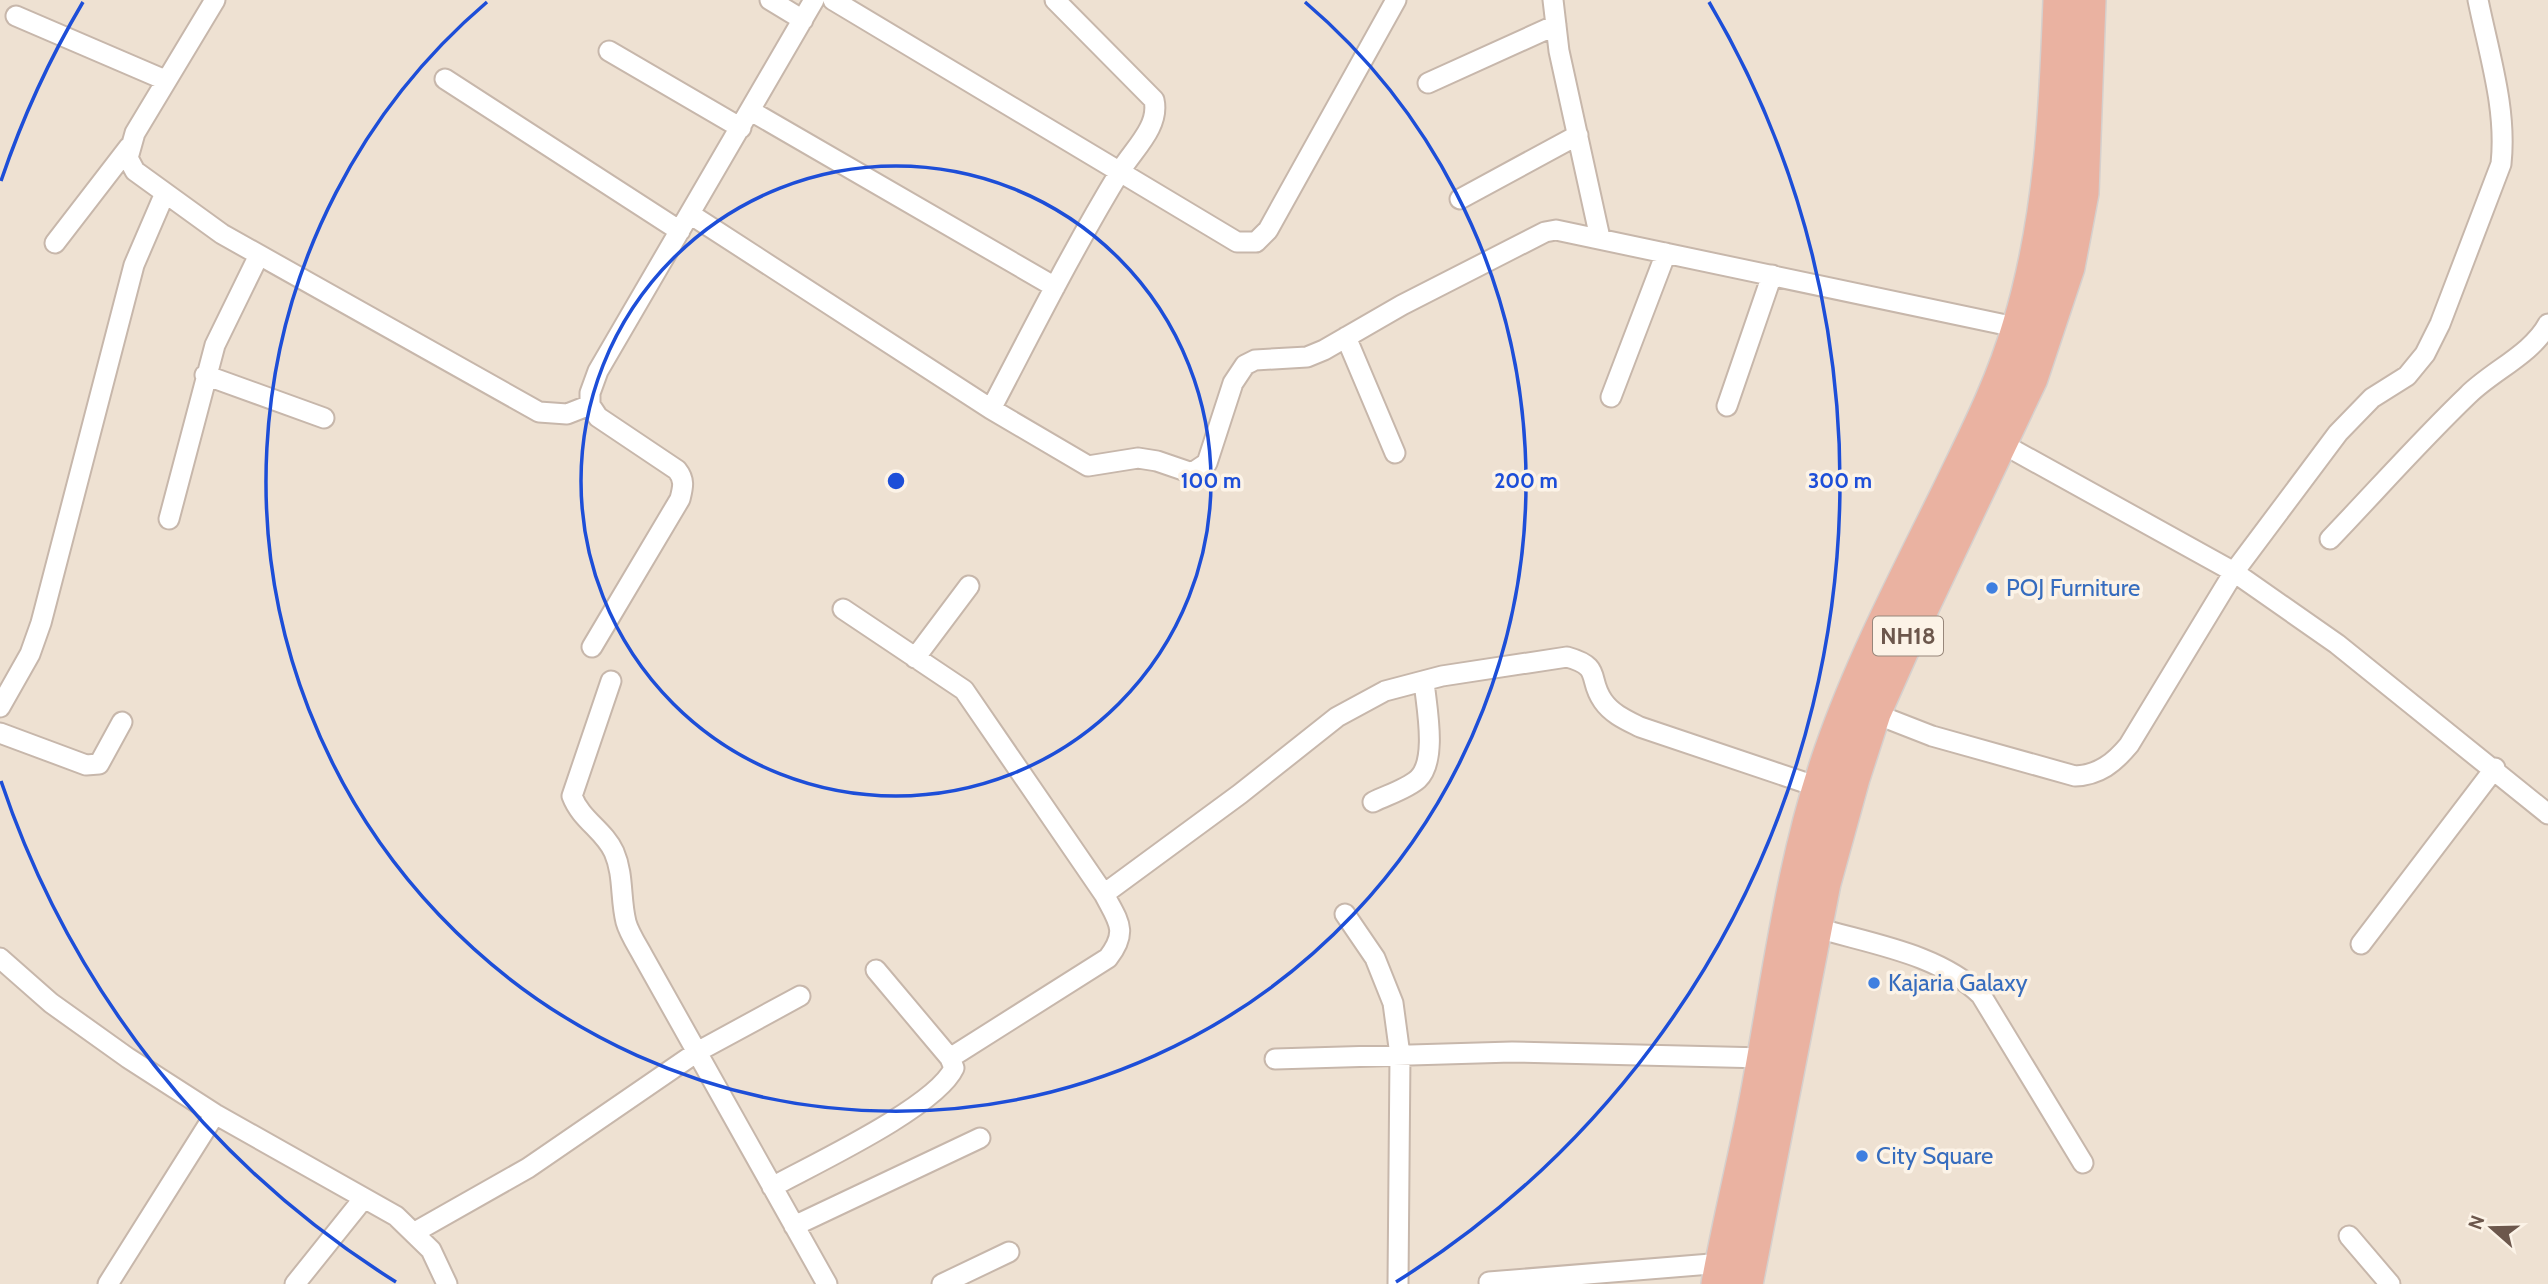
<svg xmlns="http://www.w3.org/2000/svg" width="2548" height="1284" font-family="Cabin,sans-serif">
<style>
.residential{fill:#eee1d2}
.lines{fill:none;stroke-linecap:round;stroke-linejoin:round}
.street-casing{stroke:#c7b7ab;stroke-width:23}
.highway-casing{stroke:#d6d0cd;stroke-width:38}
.street{stroke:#fff;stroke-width:19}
.highway{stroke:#eab2a1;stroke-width:35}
.ring{fill:none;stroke:#1d4ed8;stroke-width:3.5}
.shop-dot{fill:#3f7fe0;stroke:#fcf3e7;stroke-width:2.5}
.labels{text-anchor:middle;stroke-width:7;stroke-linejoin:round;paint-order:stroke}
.shield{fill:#fcf3e7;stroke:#97867a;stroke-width:2}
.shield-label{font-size:23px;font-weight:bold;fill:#6c574c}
.shop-label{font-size:24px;fill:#366cbe;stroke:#fcf3e7;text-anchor:start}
.centre{fill:#1d4ed8;stroke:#fcf3e7;stroke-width:3.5}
.ring-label{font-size:21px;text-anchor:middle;font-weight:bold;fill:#1d4ed8;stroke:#fcf3e7;stroke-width:7;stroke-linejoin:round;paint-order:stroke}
</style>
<rect width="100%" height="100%" fill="#f8efe2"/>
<!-- residential -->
<path class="residential" d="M0,0h2548v1284h-2548z"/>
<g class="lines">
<defs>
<path id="street" d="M215,0l-80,133 -7,25 7,13 87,63 317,178 28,2 23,-9
M770,0l33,20
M833,0l404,242h19l12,-12 128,-230
M1553,0l6,51 41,187
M16,16l149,64
M609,51l132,77
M445,79l235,152
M1428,83l128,-58
M751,111l304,176
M1460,199l118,-64
M690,214l301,195 97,57 50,-8 19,3 35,12 15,-10 26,-80 12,-18 10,-5 52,-3 17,-7 78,-45 143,-73 11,-2 464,98
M55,243l74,-96
M1346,337l49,116
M205,375l119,43
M1611,397l55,-144
M1727,406l45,-131
M991,409c42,-80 83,-162 130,-239 13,-21 39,-44 33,-70l-99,-100
M2001,443l233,129 103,72 211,170
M169,519l46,-174 44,-90
M2330,539c46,-48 90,-98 138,-144 24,-24 64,-41 80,-71
M843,609l121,81 140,204c14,27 25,37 4,64l-158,100
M592,647l88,-148c3,-12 5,-19 -3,-29l-79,-53 -8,-12v-12l8,-22 216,-371
M915,658l54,-72
M611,681l-39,115c9,24 32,34 42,56 10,23 6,46 12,70 3,11 11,23 17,34l184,328
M0,707l30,-53 11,-31 93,-358 31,-72
M1873,713l59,23 143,40c24,-1 39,-13 54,-31l105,-173 104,-139 34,-35 35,-22 18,-22 15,-30 61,-160c6,-55 -12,-110 -23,-164
M0,733l86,32 13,-1 23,-42
M1373,802c14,-7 34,-13 45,-23 20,-19 8,-74 6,-98
M1104,894l136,-100 97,-77 48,-26 57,-15 125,-19c36,10 20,21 36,44 9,13 23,19 37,26l181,61
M1345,914l30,44 18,45 7,52 -2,229
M1814,927c56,17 124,26 167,68l102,168
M2361,944l134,-176
M0,958l51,45 77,55 87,56 181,102 35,34 16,34
M1275,1059l237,-7 253,6
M772,1187c42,-23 164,-80 182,-119l-4,-10 -74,-88
M794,1226l186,-88
M415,1232l113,-64 169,-116 103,-56
M2349,1236l41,48
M1489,1282l234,-19
M108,1284l107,-170
M295,1284l69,-86
M942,1284l67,-32"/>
<path id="highway" d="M1719,1284c12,-68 30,-136 42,-205 20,-110 34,-222 71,-328 31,-89 75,-173 117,-258 26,-54 54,-108 71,-167 32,-106 37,-215 41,-326
M1745,1284l78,-401 29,-105 21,-65 28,-63 129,-272 37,-111 14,-74 7,-193"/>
</defs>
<!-- street casing -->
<use href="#street" class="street-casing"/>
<!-- highway casing -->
<use href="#highway" class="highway-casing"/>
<!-- street -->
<use href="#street" class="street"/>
<!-- highway -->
<use href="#highway" class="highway"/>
</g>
<!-- distance rings -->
<g class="ring">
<circle cx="896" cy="481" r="315"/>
<path d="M1305 2A630 630 0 1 1 487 2"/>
<path d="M396 1282A944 944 0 0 1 1 781M1 181A944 944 0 0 1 83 2M1709 2A944 944 0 0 1 1396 1282"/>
</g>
<!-- markers -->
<g class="shop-dot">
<circle cx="1992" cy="588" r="7"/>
<circle cx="1874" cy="983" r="7"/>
<circle cx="1862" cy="1156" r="7"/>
</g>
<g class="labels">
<!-- shield labels -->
<rect class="shield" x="1873" y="616.5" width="70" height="39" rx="5"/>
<g class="shield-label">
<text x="1908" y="644">NH18</text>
</g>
<!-- shop labels -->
<g class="shop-label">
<text x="2006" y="596">POJ Furniture</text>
<text x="1888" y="991">Kajaria Galaxy</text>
<text x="1876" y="1164">City Square</text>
</g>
</g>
<circle cx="896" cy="481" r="10" class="centre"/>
<g class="ring-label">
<text x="1211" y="488">100 m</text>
<text x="1526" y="488">200 m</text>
<text x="1840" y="488">300 m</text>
</g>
<!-- north arrow -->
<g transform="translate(2492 1228) rotate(290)" stroke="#fcf3e7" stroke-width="5" paint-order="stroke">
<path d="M0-5L12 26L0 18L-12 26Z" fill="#6c574c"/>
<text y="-10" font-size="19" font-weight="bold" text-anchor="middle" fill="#6c574c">N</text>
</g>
</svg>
